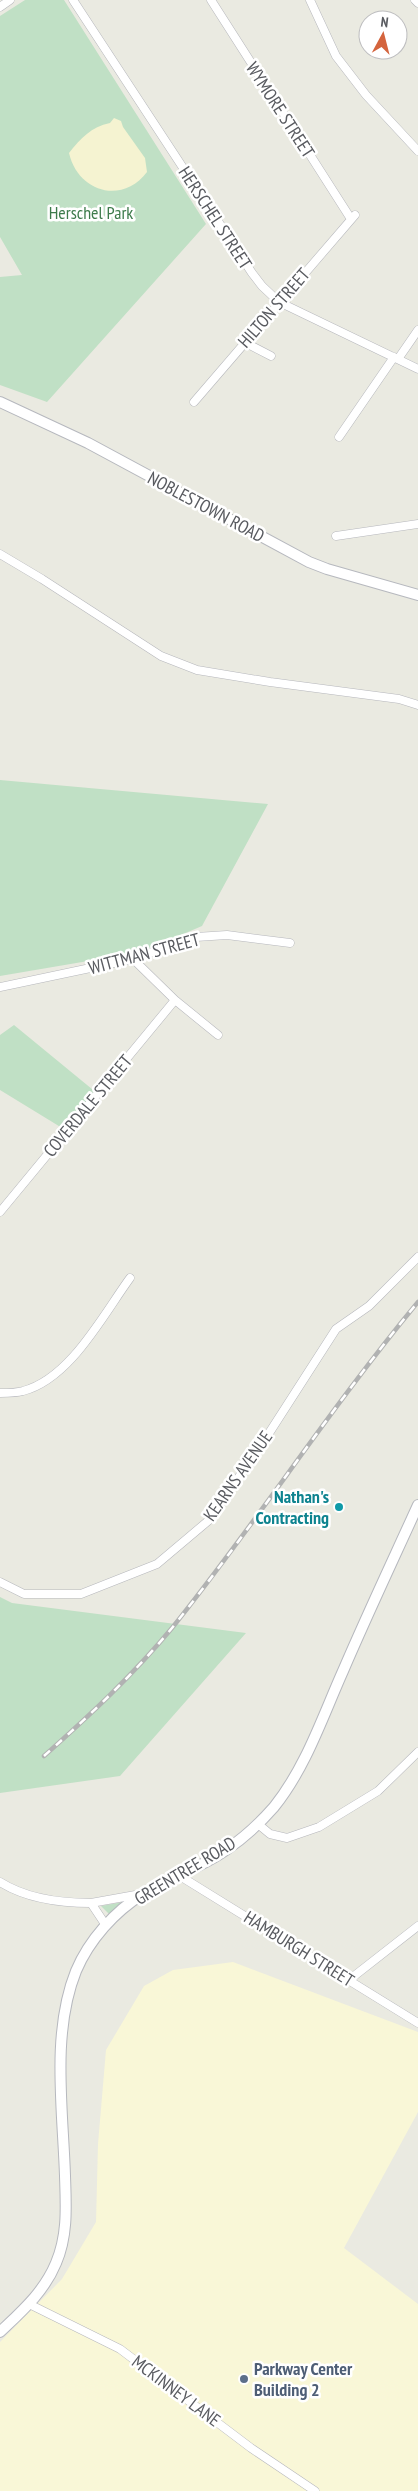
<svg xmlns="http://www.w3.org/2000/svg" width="418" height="2491" font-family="'PT Sans Narrow',sans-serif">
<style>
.commercial{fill:#f9f7d7}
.green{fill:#c0e0c5}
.sand{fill:#f5f3d1}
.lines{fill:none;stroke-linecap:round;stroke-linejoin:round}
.minor-casing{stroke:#b6b7bc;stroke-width:9}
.secondary-casing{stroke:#b6b8be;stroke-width:12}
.minor{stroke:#fff;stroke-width:8}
.secondary{stroke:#fff;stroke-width:10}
.rail-casing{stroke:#b1b2b2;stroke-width:4.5}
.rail{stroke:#fff;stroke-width:2.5;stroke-dasharray:8;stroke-linecap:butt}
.culture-dot{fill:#0f9aa8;stroke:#fff;stroke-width:2}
.service-dot{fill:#5c6f8a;stroke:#fff;stroke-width:2}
.labels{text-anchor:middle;stroke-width:5;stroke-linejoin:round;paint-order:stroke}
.street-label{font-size:18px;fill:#595b60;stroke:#fff}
.park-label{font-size:18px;fill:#3d7b4b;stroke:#fff}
.culture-label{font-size:18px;font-weight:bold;fill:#0d838f;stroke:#fff;text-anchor:end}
.service-label{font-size:18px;font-weight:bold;fill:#4e5e75;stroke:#fff;text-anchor:start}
</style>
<rect width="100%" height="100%" fill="#eaeae1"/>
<!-- commercial -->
<path class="commercial" d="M233,1962l185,70v80l-74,136 74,56v187h-418v-149l62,-63 34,-57 2,-78 8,-94 38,-64 29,-16z"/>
<!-- green -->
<path class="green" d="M25,0h39l142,224 -159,178 -47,-17v-108l22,-2 -22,-38v-221z
M0,780l268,24 -66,122 -61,26 -141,24z
M14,1025l84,69 -31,37 -67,-41v-55z
M0,1597l12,6 234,30 -126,143 -120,17z
M123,1902l-14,12 -8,-8z"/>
<!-- sand -->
<path class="sand" d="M114,118l7,3 2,6 22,31 2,14c-25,33 -69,20 -78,-19 12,-15 22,-26 41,-30z"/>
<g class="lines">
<defs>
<path id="minor" d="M73,0l179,273 10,13 17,16 139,67
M211,0l140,219
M310,0l26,56 30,39 52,56
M415,0l3,3
M0,7l10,-7
M244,342l27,14
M398,359l20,-29
M194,402l161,-187
M339,437l55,-80
M336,536l82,-12
M0,554l42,25 119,77 36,14 73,12 129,17 19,6
M133,959l42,41 43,35
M0,987l133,-28 63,-22 31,-2 63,8
M0,1212l175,-212
M0,1393c7,0 16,0 23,-2 47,-12 80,-76 107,-113
M0,1582l24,12h57l76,-30 51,-43 56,-80 72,-112 33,-23 49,-49
M258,1824l12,10 17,4 32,-11 59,-36 40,-39
M180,1876l238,147
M0,1882c27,17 60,21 91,21l14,21
M91,1903l50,-9
M349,1980l69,-54
M29,2304l91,45 131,99 64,43"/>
<path id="secondary" d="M0,402l88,41 221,119 18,7 91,26
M0,2332c22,-21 44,-40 56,-69 12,-28 10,-57 9,-87 -2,-66 -14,-143 11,-205 13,-31 39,-60 67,-77 27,-17 58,-26 83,-44 18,-12 34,-27 48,-43 32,-40 48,-89 69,-136 24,-56 50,-111 75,-166"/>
</defs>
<!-- minor casing -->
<use href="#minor" class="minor-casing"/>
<!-- secondary casing -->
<use href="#secondary" class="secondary-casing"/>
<!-- minor -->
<use href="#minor" class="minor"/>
<!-- secondary -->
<use href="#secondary" class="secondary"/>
<defs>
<path id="rail" d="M44,1756c45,-40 89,-81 128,-128 85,-106 159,-221 246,-326"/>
</defs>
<!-- rail casing -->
<use href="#rail" class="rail-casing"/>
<!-- rail -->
<use href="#rail" class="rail"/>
</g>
<!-- markers -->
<circle class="culture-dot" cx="339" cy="1507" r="5"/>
<circle class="service-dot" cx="244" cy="2379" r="5"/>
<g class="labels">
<!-- street labels -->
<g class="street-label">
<text transform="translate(280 110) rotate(57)" y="6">WYMORE STREET</text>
<text transform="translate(215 218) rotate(57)" y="6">HERSCHEL STREET</text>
<text transform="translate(274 308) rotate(-49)" y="6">HILTON STREET</text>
<text transform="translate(206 507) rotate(28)" y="6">NOBLESTOWN ROAD</text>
<text transform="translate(144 954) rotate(-15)" y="6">WITTMAN STREET</text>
<text transform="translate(88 1106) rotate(-50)" y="6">COVERDALE STREET</text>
<text transform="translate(238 1476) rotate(-55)" y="6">KEARNS AVENUE</text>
<text transform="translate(185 1871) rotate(-31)" y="6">GREENTREE ROAD</text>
<text transform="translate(299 1949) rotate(32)" y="6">HAMBURGH STREET</text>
<text transform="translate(176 2391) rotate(37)" y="6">MCKINNEY LANE</text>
</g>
<!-- park labels -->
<g class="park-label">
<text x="91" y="219">Herschel Park</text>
</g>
<!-- culture labels -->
<g class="culture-label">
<text x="329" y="1503">Nathan's<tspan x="329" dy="21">Contracting</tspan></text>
</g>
<!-- service labels -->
<g class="service-label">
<text x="254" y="2375">Parkway Center<tspan x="254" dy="21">Building 2</tspan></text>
</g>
</g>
<!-- north arrow -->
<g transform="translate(383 35) rotate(7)"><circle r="24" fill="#ffffff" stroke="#bdbdbf"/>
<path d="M0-4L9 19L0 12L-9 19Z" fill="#d4643d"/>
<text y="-8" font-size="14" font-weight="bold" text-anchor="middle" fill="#595b60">N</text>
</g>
</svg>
